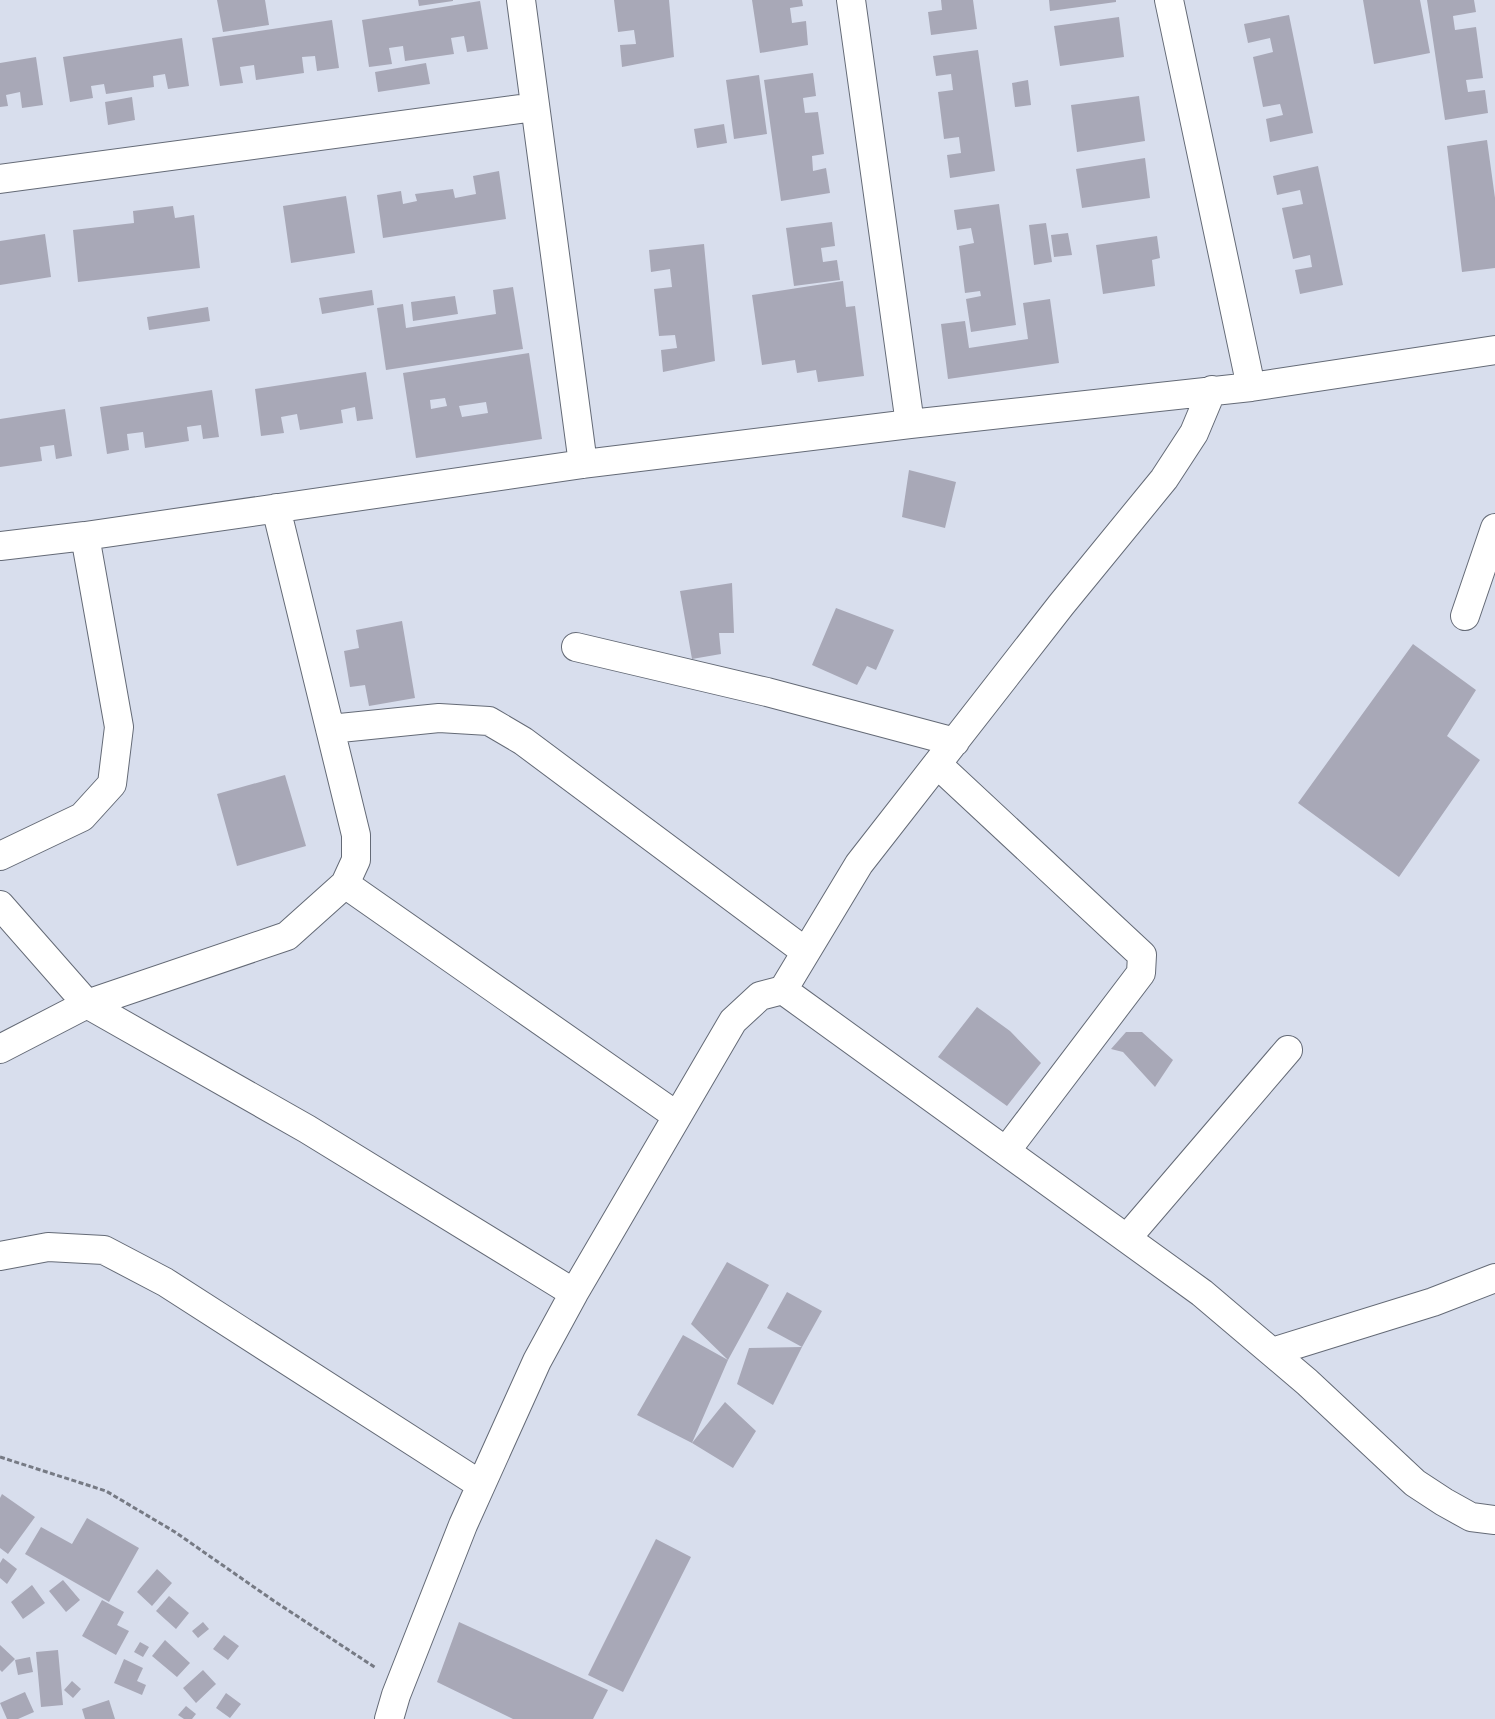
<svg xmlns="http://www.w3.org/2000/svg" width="1495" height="1719" font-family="Merriweather,serif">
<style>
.building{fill:#a8a8b7;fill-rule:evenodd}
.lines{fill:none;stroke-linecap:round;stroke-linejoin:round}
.minor-casing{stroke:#646a76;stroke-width:30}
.path{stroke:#767a84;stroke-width:3;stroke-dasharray:5 2.5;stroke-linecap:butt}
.minor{stroke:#fff;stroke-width:28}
</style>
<rect width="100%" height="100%" fill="#d8deed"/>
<!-- building -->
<path class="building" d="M217,0h48l4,25 -46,7z
M418,0h35v1l-34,5z
M614,0h55l5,57 -52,10 -2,-22 16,-1 -2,-14 -16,2z
M752,0h50l1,6 -13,2 2,15 14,-2 2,24 -48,8z
M941,0h32l4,29 -46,6 -3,-23 14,-2z
M1049,0h67v2l-66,9z
M1363,0h57l10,53 -56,11z
M1427,0h47l2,12 -23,4 2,14 21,-3 7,51 -17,2 2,12 17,-2 3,23 -43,7z
M480,1l8,48 -21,3 -3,-16 -13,2 3,16 -49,7 -2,-15 -14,2 3,16 -23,3 -7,-47z
M1289,15l24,118 -43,9 -4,-23 17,-4 -3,-11 -17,3 -10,-50 20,-5 -3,-14 -22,5 -4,-19z
M1119,17l5,40 -64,9 -6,-40z
M332,20l7,48 -22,3 -2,-15 -13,1 2,16 -48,7 -2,-15 -14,2 3,16 -23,3 -8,-48z
M182,38l7,48 -21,3 -3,-15 -12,2 1,11 -48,7 -2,-10 -13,2 2,12 -23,4 -7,-45z
M978,50l17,121 -45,7 -3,-23 14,-2 -2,-16 -15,2 -6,-47 15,-2 -2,-16 -15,2 -3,-20z
M36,57l7,48 -21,3 -2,-16 -14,3 2,11 -8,1v-44z
M426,63l4,21 -52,8 -3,-20z
M813,73l3,23 -13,2 2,15 13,-1 6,42 -12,2 1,15 13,-3 4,25 -49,8 -17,-121z
M759,75l8,59 -33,5 -8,-59z
M1028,80l3,25 -16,2 -3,-24z
M1139,96l6,45 -68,11 -6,-47z
M132,97l3,23 -27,5 -3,-23z
M724,124l3,19 -30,5 -3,-19z
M1487,140l8,58v70l-33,4 -15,-126z
M1145,158l5,40 -68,10 -6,-39z
M1318,166l25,119 -43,9 -5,-24 17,-3 -2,-12 -17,4 -11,-51 21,-4 -3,-14 -23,5 -4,-19z
M499,171l7,48 -123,19 -6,-43 24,-4 2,13 14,-3 -2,-7 38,-5 2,9 21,-4 -3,-18z
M346,196l9,57 -64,10 -8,-57z
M999,204l17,121 -45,7 -5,-33 15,-3 -1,-5 -15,2 -6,-47 15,-3 -3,-15 -14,2 -3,-20z
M173,206l2,12 19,-3 6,53 -122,14 -5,-52 61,-7 -1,-12z
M832,222l3,24 -14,2 2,14 14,-2 3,20 -46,6 -8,-58z
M1046,223l6,39 -18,3 -5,-40z
M1068,233l4,22 -18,2 -3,-22z
M45,234l6,43 -51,8v-44z
M1157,236l3,22 -8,2 3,26 -52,8 -7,-49z
M704,244l11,117 -52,11 -2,-22 16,-2 -2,-13 -16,1 -5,-47 18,-2 -2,-18 -19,3 -2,-22z
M843,281l3,26 9,-1 9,70 -46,6 -2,-12 -19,3 -2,-13 -33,5 -10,-70z
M513,287l10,62 -137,21 -9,-62 26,-4 3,24 90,-14 -3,-24z
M372,290l2,15 -52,9 -3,-16z
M455,296l3,18 -45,7 -2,-19z
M1050,299l9,64 -111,16 -7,-55 24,-3 4,27 59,-9 -5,-36z
M208,307l2,14 -61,9 -2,-13z
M529,353l13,86 -126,19 -13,-85zM445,398l2,8 -16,3 -1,-9zM486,402l2,11 -26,4 -3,-11z
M366,372l7,47 -16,2 -2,-14 -14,3 2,13 -43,7 -3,-16 -16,3 3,16 -23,3 -6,-47z
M212,390l7,47 -16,2 -2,-14 -14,2 2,14 -44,7 -2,-16 -16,2 2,16 -22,4 -7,-47z
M65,409l7,47 -16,3 -2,-14 -14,2 2,14 -42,6v-48z
M909,470l47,12 -11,46 -43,-11z
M732,583l2,50h-15l2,21 -29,5 -12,-68z
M836,608l58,22 -18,40 -9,-4 -10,19 -45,-20z
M402,621l13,77 -46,8 -4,-21 -15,2 -6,-36 15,-3 -3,-18z
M1413,644l63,46 -29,46 33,24 -81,117 -101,-74z
M285,775l21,71 -69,20 -20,-72z
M977,1007l33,24 31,32 -34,43 -69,-49z
M1126,1032h16l31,28 -18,27 -32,-35 -12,-3z
M727,1262l42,23 -41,75 -37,-36z
M787,1292l35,19 -20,36 -35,-19z
M683,1335l45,25 -36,83 -55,-28z
M802,1347l-29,58 -36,-21 12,-36z
M725,1402l31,29 -23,37 -41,-25z
M2,1494l33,23 -27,37 -8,-6v-50z
M87,1518l52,30 -30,54 -84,-48 16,-27 31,17z
M656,1539l35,18 -68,135 -35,-17z
M3,1558l14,11 -10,15 -7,-6v-15z
M157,1569l15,14 -20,23 -15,-14z
M63,1580l17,20 -14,12 -17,-21z
M32,1585l13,18 -22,16 -12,-17z
M169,1596l20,17 -13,16 -20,-18z
M102,1600l22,12 -7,13 12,6 -13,24 -34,-19z
M203,1622l6,7 -11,9 -6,-7z
M459,1622l149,68 -15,29h-80l-76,-37z
M224,1635l15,11 -11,14 -15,-11z
M165,1640l25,23 -13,14 -25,-21z
M140,1642l9,5 -6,10 -9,-5z
M0,1645l15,14 -13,13 -2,-2z
M58,1650l5,55 -22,2 -5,-55z
M30,1657l3,15 -15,3 -3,-15z
M124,1659l19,9 -6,13 9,4 -4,10 -28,-12z
M203,1670l13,14 -20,19 -13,-15z
M72,1681l9,8 -8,9 -9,-8z
M25,1692l9,20 -16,7h-11l-7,-16z
M226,1693l15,11 -11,14 -14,-10z
M109,1700l6,19h-30l-3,-10z
M186,1706l10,8 -4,5h-8l-6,-4z"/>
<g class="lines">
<defs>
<path id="minor" d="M521,0l62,464
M851,0l59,424
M1169,0l82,387
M0,179l535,-72
M0,546l85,-10 498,-72 327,-40 341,-37 244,-37
M1465,616l30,-88
M576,647l191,45 188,50
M330,729l109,-11 50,3 34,20 283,211
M937,764l205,191 -1,18 -135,178
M0,856l82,-39 30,-33 7,-57 -34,-191
M345,884l332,232
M0,905l87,99 220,125 267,164
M783,990l419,303 105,89 108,101 29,19 27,15 24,3
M0,1049l87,-45 200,-68 58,-52 11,-24v-25l-80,-327
M1127,1238l161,-188
M0,1256l48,-9 56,3 61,32 316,203
M1272,1352l161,-50 62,-24
M389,1719l7,-24 67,-170 74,-164 37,-68 159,-272 27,-25 23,-6 76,-126 202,-259 103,-126 30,-46 18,-43"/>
</defs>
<!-- minor casing -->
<use href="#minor" class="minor-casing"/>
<!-- path -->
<path class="path" d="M0,1457l106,34 69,41 99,69 102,67"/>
<!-- minor -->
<use href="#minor" class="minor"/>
</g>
</svg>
